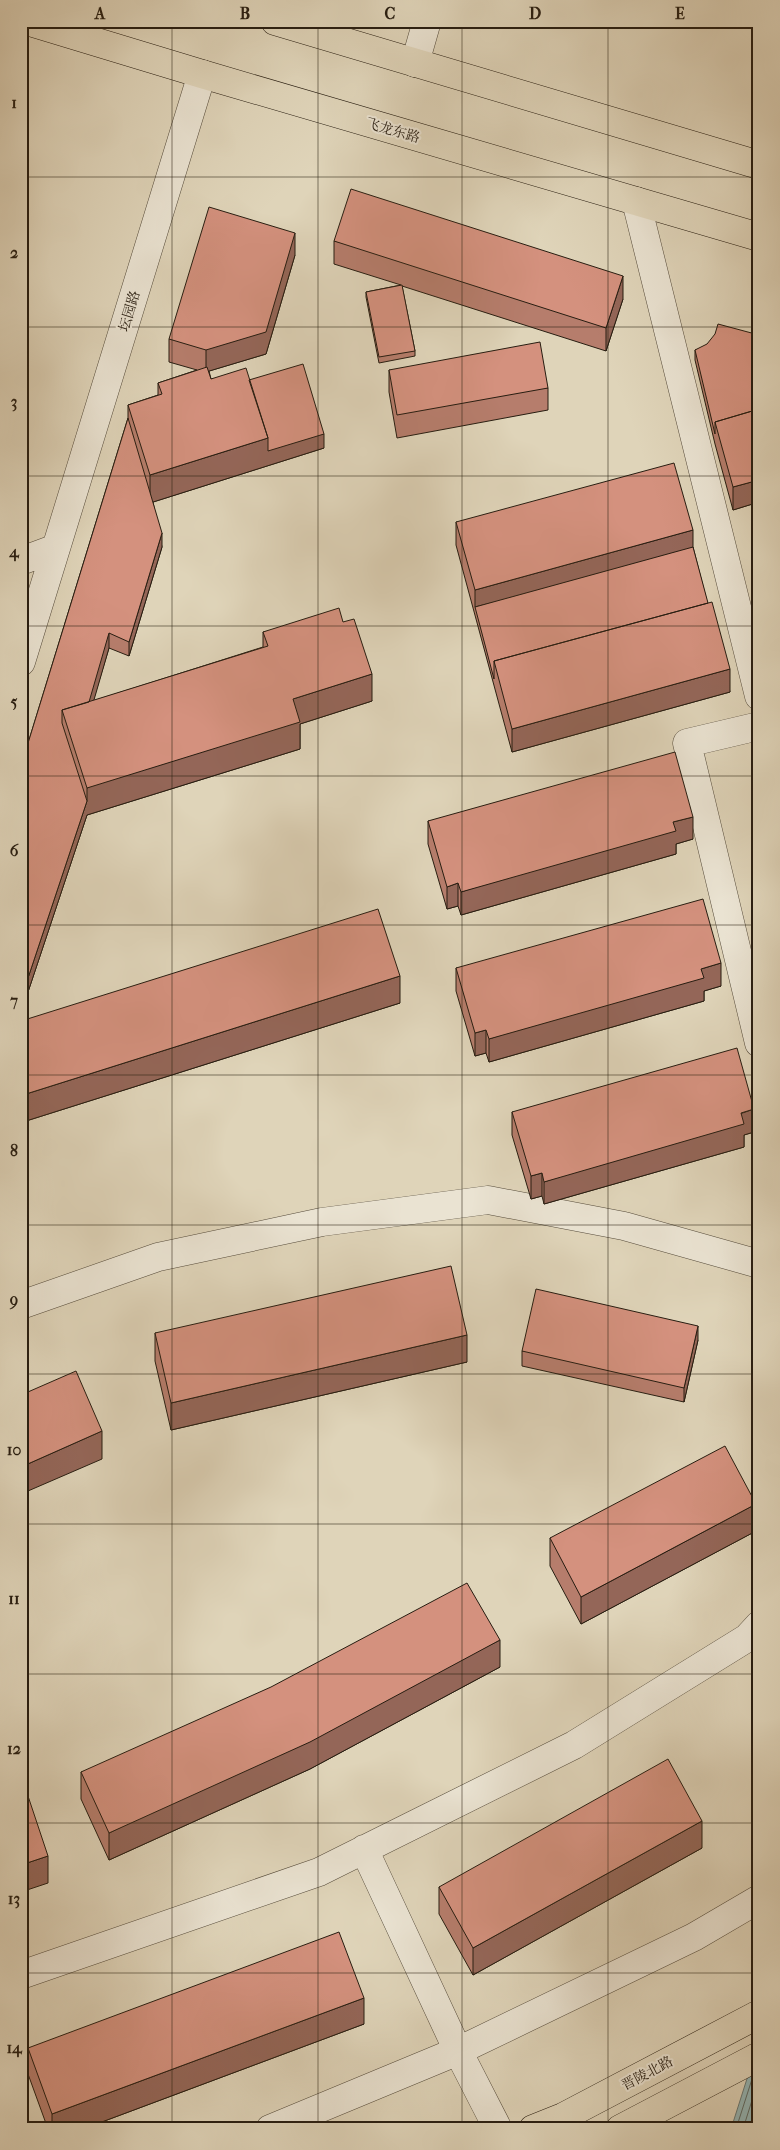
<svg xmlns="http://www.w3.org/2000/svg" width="780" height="2150" font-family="'IM FELL French Canon','Noto Serif SC',serif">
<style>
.water{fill:#95b7b7;stroke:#697975}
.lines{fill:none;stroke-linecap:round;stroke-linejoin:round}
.shore{stroke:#5e6a64;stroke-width:1}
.minor-casing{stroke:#554b3b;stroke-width:29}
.major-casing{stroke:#271d11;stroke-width:29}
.minor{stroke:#eae3d2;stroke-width:28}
.major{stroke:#dfd4b9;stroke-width:28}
.wall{fill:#b67d6c;stroke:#271d11}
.shaded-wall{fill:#946658;stroke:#271d11}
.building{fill:#d4917e;stroke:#271d11}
.grid{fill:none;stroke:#271d11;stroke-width:1;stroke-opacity:0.55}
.labels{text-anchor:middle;stroke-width:4;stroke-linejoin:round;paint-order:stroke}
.street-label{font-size:14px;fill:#271d11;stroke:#eae3d2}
.neatline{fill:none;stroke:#271d11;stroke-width:2}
.grid-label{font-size:16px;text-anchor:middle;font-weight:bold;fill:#271d11}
</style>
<rect width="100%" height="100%" fill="#dfd4b9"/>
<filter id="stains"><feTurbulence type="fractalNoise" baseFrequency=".004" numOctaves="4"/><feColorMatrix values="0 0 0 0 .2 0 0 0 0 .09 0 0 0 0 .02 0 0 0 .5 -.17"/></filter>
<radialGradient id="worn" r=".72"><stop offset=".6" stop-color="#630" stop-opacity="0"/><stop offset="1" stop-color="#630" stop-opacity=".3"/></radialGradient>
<!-- water -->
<path class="water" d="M759,2041v88h-28z"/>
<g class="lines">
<!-- shore -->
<path class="shore" d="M736,2129l17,-53
M743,2129l16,-51"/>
<defs>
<path id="minor" d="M415,63l12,-42
M636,201l123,495
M21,561l35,-13
M21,662l181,-588
M759,726l-72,17 72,300
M21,1305l137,-48 164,-35 166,-22 136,26 135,38
M364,1849l94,202 40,78
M21,1975l298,-103 255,-127 173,-107 12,-13
M270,2129l188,-78 236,-114 65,-38"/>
<path id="major" d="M27,21l175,53 557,163
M275,21l484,144
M533,2129l30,-12 196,-103
M620,2129l139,-73"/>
</defs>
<!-- minor casing -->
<use href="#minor" class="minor-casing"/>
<!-- major casing -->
<use href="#major" class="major-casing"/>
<!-- minor -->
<use href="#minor" class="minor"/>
<!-- major -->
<use href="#major" class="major"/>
</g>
<!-- wall -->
<path class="wall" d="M334,241l289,58 -17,52 -204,-65 13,65v5l-36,7 -13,-66v-5l35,-7 -67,-21z
M295,255l-29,99 -57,17 2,8 38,1 75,68 -171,54 9,45 -33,109 -20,-8 -16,53 170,-54v-15l80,-10 29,79 -72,23v25l-213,66 -66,198v-247l107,-348v-13l30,-10v-12l39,-13 -28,-8v-23z
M759,335v167l-26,8 -18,-66 -20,-84v-10z
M389,370l159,18v22l-151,28 -8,-46z
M456,522l237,25 37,145 -218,60 -56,-207z
M428,821l265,18 -17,5v10l-215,61 -3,-9 -11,3 -19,-65z
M456,968l265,18 -17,5v10l-215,61 -3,-9 -11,3 -19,-65z
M400,1003l-374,118 -5,-16v-84z
M512,1112l242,20 -10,3v12l-200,57 -2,-8 -11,3 -19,-64z
M155,1333l312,29 -296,68 -16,-69z
M698,1340l-14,62 -162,-36v-15z
M756,1531l-175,93 -31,-58v-28z
M500,1667l-190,102 -201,91 -28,-61v-27z
M702,1848l-229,127 -34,-61v-27z
M364,2024l-281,105h-35l-20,-55v-26z"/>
<!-- shaded-wall -->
<path class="shaded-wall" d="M295,233v22l-29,99 -60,18v-22z
M623,276v23l-17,52v-23z
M324,434v14l-174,55v-28l118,-37z
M759,480v22l-26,8v-23z
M693,530v22l-218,55v-17z
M162,533v14l-33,109v-14z
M109,633v15l-24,83 -15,4z
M730,669v23l-218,60v-23z
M372,674v27l-72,23v25l-213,66 -66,198v-14l66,-198v-13l206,-89z
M693,817v22l-17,5v10l-215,61v-23l212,-70z
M458,883v23l-11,3v-22z
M721,963v23l-17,5v10l-215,61v-23l212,-70z
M400,976v27l-374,118v-27z
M486,1030v23l-11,3v-23z
M754,1109v23l-10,3v12l-200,57v-22z
M542,1173v23l-11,3v-23z
M698,1326v14l-14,62v-14z
M467,1335v27l-296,68v-27z
M102,1431v28l-81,35v-27z
M756,1504v27l-175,93v-27z
M500,1640v27l-190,102 -201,91v-27z
M702,1821v27l-229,127v-27z
M48,1856v27l-27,9v-27z
M364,1998v26l-281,105h-31v-15z"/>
<!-- building -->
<path class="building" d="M351,189l272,87 -17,52 -272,-87z
M209,207l86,26 -29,99 -60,18 -37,-11z
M402,285l13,66 -36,6 -13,-65z
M718,324l41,11v74l-44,13v12l-20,-84 12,-6 8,-10z
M540,342l8,46 -151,27 -8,-45z
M303,364l21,70 -56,17v-13l-19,-58z
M207,367l4,12 35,-11 22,70 -118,37 -22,-70 34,-11 -4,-11z
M759,409v71l-26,7 -18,-65z
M128,418l34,115 -33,109 -20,-9 -20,69 -27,8v13l25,78 -66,198v-233z
M674,463l19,67 -218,60 -19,-68z
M693,547l15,56 -214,58v18l-19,-72z
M712,602l18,67 -218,60 -18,-68z
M339,608l4,14 11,-3 18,55 -79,25 7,23 -213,66 -25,-78 206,-64 -5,-14z
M675,752l18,65 -20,5 3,9 -215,61 -3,-9 -11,4 -19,-66z
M703,899l18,64 -20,6 3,9 -215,61 -3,-9 -11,3 -19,-65z
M378,909l22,67 -374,118 -5,-16v-57z
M737,1048l17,61 -13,4 3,11 -200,58 -2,-9 -11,3 -19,-64z
M451,1266l16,69 -296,68 -16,-70z
M536,1289l162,37 -14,62 -162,-37z
M76,1371l26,60 -81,36v-72z
M725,1446l31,58 -175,93 -31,-59z
M467,1583l33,57 -190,102 -201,91 -28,-61 190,-85z
M668,1759l34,62 -229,127 -34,-61z
M27,1793l21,63 -27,9v-70z
M339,1932l25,66 -312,116 -24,-66z"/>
<!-- grid -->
<path class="grid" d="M172,21v2108M318,21v2108M462,21v2108M608,21v2108M21,177h738M21,327h738M21,476h738M21,626h738M21,776h738M21,925h738M21,1075h738M21,1225h738M21,1374h738M21,1524h738M21,1674h738M21,1823h738M21,1973h738"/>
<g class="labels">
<!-- street labels -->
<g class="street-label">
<text transform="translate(393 130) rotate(16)" y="5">飞龙东路</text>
<text transform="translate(129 311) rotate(-73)" y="5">坛园路</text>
<text transform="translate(647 2073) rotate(-28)" y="5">晋陵北路</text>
</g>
</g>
<!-- margin -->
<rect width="780" height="2150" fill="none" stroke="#dfd4b9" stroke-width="55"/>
<rect x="28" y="28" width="724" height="2094" class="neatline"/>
<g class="grid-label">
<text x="100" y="19">A</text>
<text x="245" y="19">B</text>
<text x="390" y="19">C</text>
<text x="535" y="19">D</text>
<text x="680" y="19">E</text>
<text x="14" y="108">1</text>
<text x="14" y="258">2</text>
<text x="14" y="407">3</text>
<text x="14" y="557">4</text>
<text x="14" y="707">5</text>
<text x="14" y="856">6</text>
<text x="14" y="1006">7</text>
<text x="14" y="1156">8</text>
<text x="14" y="1305">9</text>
<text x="14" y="1455">10</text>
<text x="14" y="1604">11</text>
<text x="14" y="1754">12</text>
<text x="14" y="1904">13</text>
<text x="14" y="2053">14</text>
</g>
<rect width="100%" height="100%" filter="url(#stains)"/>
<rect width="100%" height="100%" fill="url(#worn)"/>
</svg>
